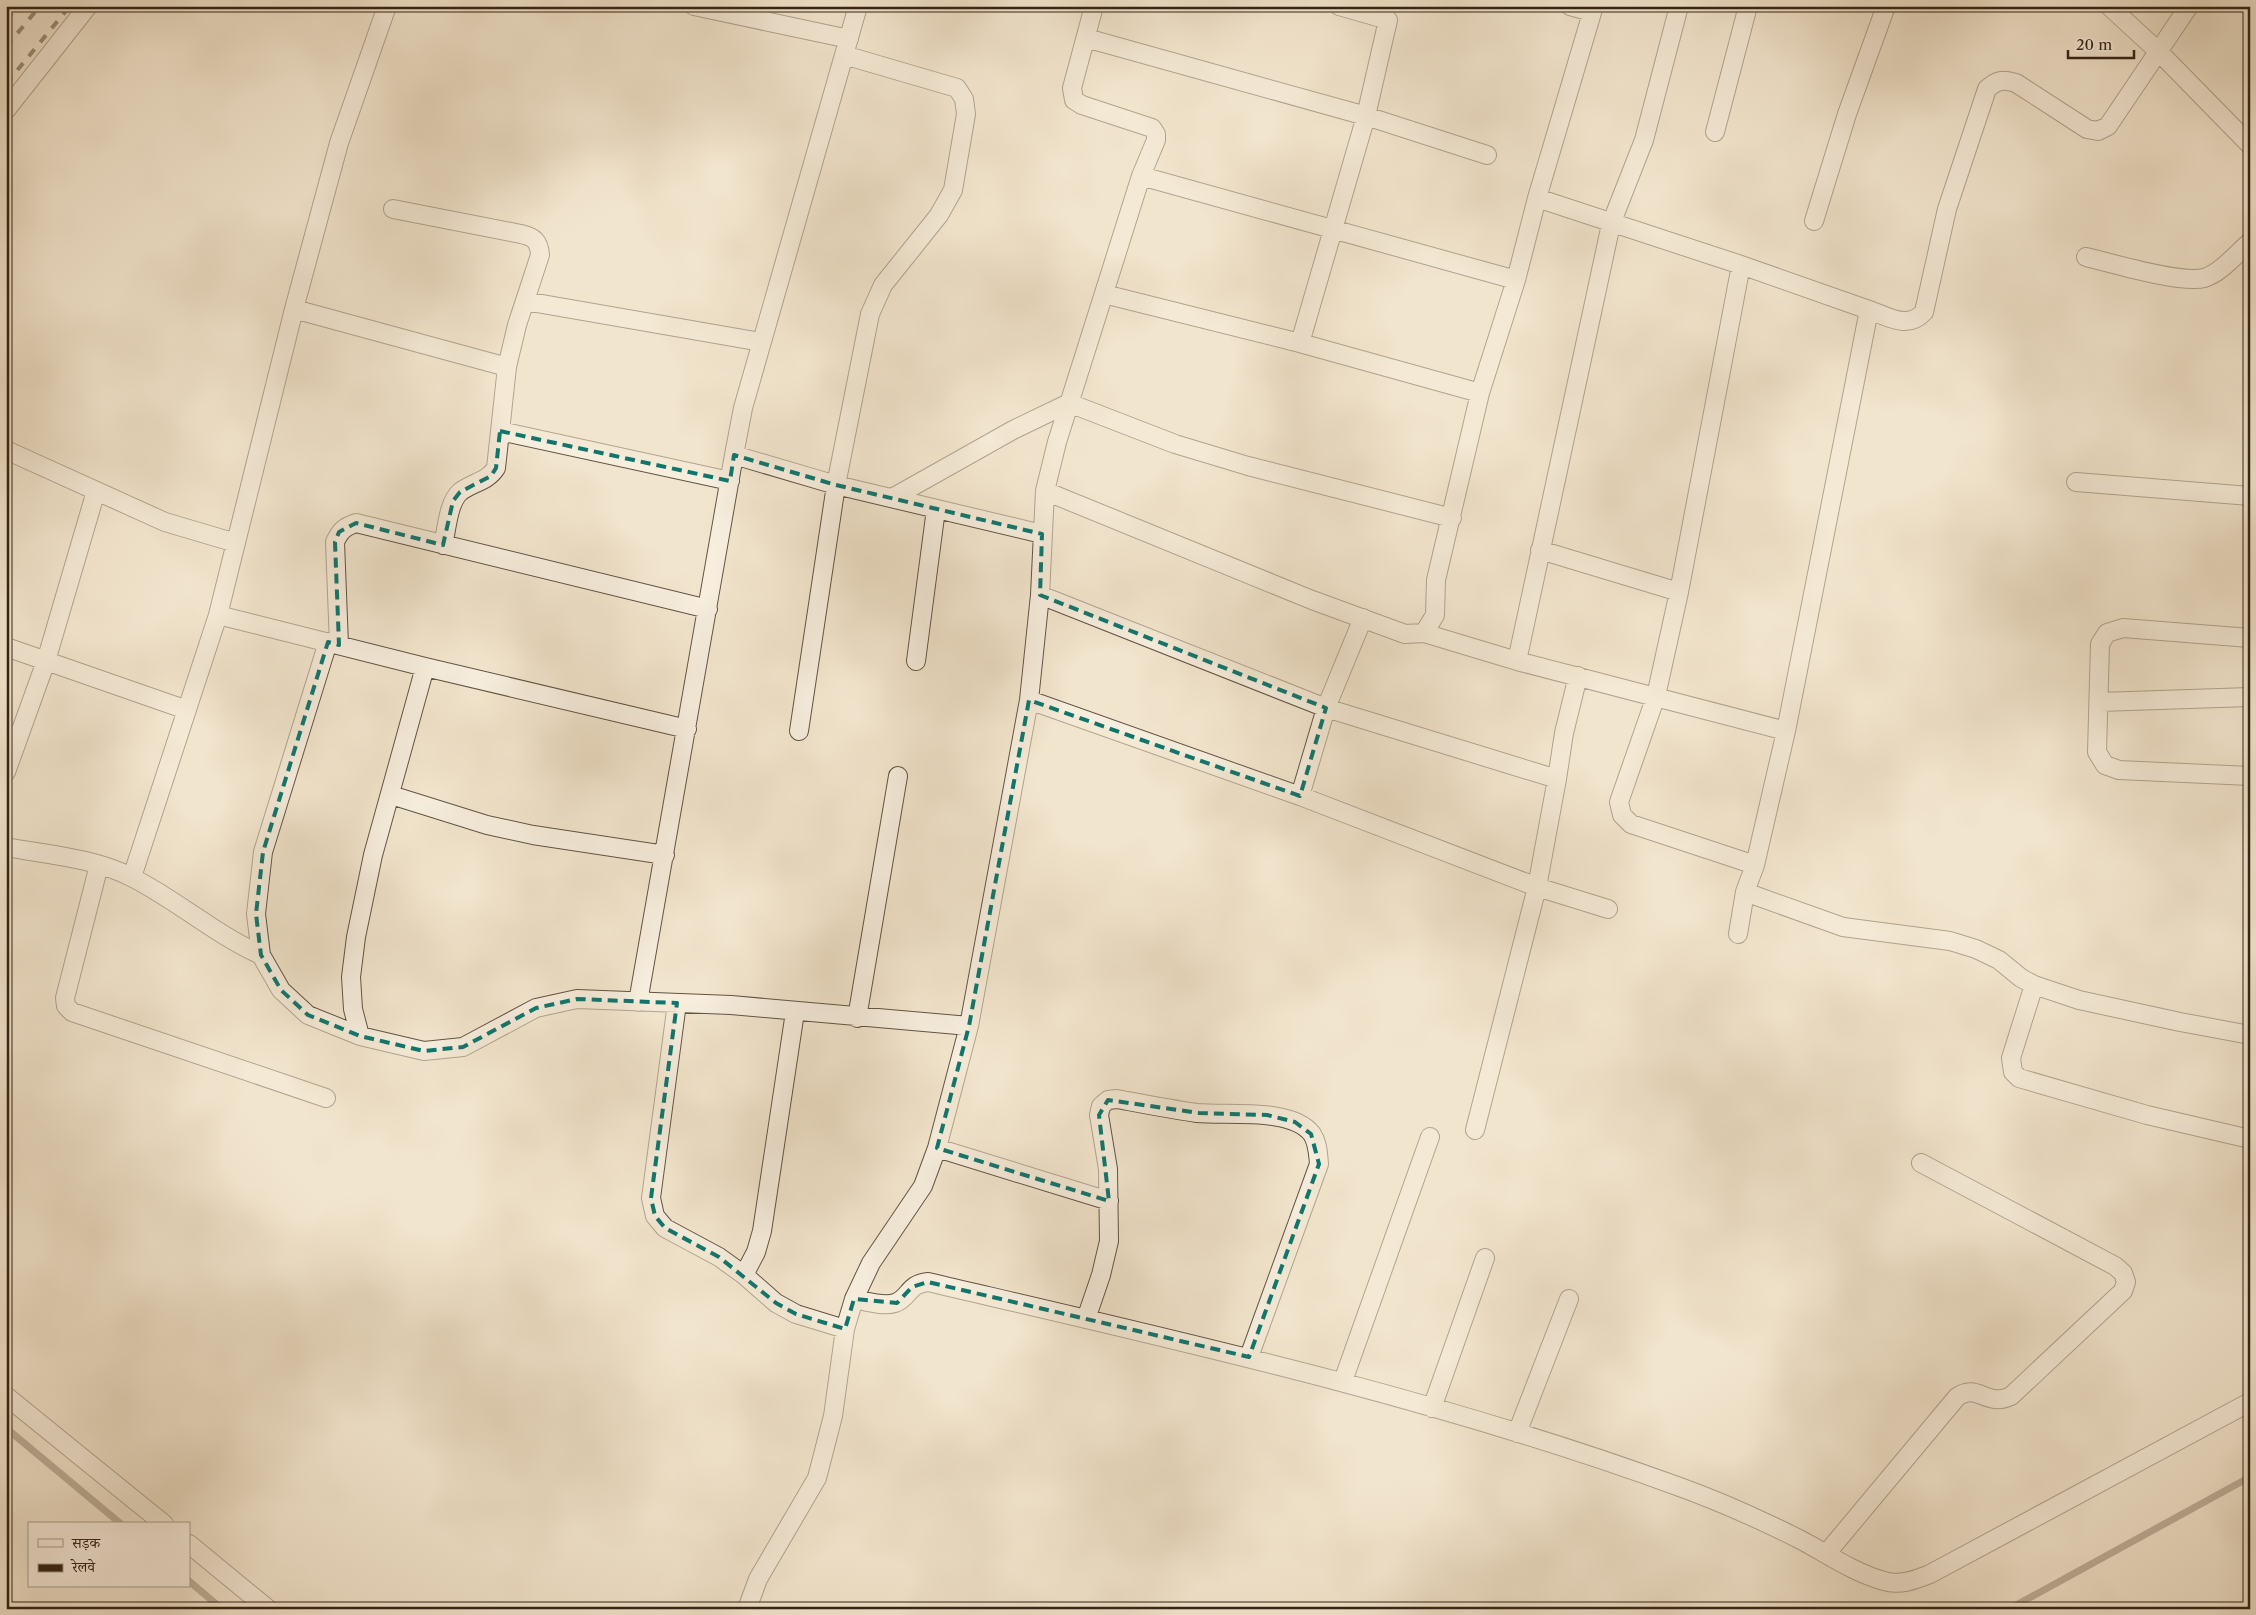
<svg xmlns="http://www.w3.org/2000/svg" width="2256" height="1615" font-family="'Libre Caslon Text','Noto Serif Devanagari',serif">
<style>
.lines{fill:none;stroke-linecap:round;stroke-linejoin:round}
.stream{stroke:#7e705e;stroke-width:7}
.street-casing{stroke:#625443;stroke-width:20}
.street{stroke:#f7eede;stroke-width:18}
.rail{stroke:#322415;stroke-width:4;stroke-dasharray:9 9;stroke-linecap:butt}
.marked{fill:none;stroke:#0f766e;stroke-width:4;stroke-dasharray:10 6;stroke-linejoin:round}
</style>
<rect width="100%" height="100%" fill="#f2e5cd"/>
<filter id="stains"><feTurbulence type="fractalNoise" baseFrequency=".004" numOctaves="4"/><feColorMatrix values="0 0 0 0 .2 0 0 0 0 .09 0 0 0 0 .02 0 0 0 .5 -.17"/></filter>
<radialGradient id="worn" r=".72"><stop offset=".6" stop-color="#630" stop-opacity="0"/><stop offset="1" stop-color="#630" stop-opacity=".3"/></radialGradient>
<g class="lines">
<!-- stream -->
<path class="stream" d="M6,1428l115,96
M189,1581l33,28
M2009,1609l241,-132"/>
<defs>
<path id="street" d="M387,6l-48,137 -45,166 -76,306 207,52 262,62
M694,6l155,33
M1570,6l22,6
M2109,6l49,45 92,94
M1086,38l280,78 121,39
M6,110l82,-104
M1715,132l33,-126
M1141,176l375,104
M1537,198l204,67 128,45
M393,209l128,25c13,3 18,7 19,21l-23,70 -10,42 -11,101c-9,14 -23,14 -36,24 -12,11 -13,37 -17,53
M1814,221l33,-107 39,-108
M2086,257c25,6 96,27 118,21 17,-5 33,-25 46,-36
M1741,265l-62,327 -23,104 -37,106 3,13 9,9 124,41
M1104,294l196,49 180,50
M525,301l236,41
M294,309l213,58
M1300,343l66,-227 22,-96 -49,-14
M500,431l230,50
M6,450l159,72 71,21
M734,455l9,-47 115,-402
M2076,482l174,14
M1045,491l267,109 93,34 19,-1 11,-18 1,-35 44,-187 36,-113 21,-82 57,-192
M892,498l121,-68 56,-27 106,41 73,22 204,52
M1540,550l139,42
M1040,595l286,113 37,-90
M1424,633l93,28 269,70
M2250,638l-127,-10 -16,5 -7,11 -3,108 8,13 14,5 131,6
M328,642l-65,210 -7,62 5,41 20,35 27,25 52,21 64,15 39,-4 73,-39 41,-9 154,6 238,21
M339,645l-4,-103c5,-11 9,-15 21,-19l352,86
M6,647l181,63
M916,661l20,-152
M1517,661l94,-437 33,-84 35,-134
M1029,700l271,96 26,-88 231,71 7,-46 14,-57
M2099,702l151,-5
M799,731l37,-246 34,-171 13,-29 56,-70 14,-25 13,-76 -2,-15 -7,-11 -113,-33
M6,772l40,-111 50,-170
M391,795l96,30 46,10 132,20
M1300,796l237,91 71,22
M6,847c42,8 89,11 127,31 45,23 80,55 128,77
M99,865l-34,133 1,8 6,6 254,86
M132,877l86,-262
M1745,892l98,35 107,14 26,8 23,11 22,18 13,7 45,15 101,22 70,13
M1738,934l7,-42 10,-27 31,-134 83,-421c21,7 38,20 55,2l23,-103 40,-120c10,-9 16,-10 29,-6l71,46 11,2 10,-5 81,-120
M2034,985l-23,73 2,14 6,6 128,37 103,24
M638,1002l96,-547 102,30 206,49
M677,1003l-26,195 4,18 10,12 54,29 25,18 32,28 20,11 49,15
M857,1018l41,-242
M360,1036l-7,-27 -2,-32 5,-40 17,-82 52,-188
M1475,1130l62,-243 20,-108
M937,1148l172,53
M744,1275l12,-23 6,-21 33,-219
M854,1299c12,2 29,8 41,4 15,-5 12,-19 33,-21 252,59 505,115 749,204 42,15 82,33 122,53 27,14 55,34 85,42 15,5 31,-1 46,-7l320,-172
M1086,1319l15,-44 8,-34 -1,-72 -9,-54 2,-9 7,-6 9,-1c27,5 53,10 80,14 30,3 95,-6 115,21 6,9 6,20 7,30l-70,193
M1343,1381l87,-244
M6,1396l158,128
M1432,1408l53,-150
M1517,1433l52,-134
M189,1544l79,65
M1826,1554l131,-157c21,-15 29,11 54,-1l112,-105 3,-9 -3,-9 -8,-7 -194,-103
M747,1609l11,-30 59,-101 16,-62 12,-87 9,-30 17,-36 52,-77 14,-38 32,-122 60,-326 11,-105 5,-104 12,-49 84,-266 15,-36v-6l-4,-6 -70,-23 -8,-5 -2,-12 22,-82"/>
</defs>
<!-- street casing -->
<use href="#street" class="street-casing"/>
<!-- street -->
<use href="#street" class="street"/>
<!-- rail -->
<path class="rail" d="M6,20l12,-14
M6,47l34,-41
M6,84l64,-78"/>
</g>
<!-- marked area -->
<path d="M0 0H2256V1615H0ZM500,431l230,50 4,-26 102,30 206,49 -2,61 286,113 -26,88 -271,-96 -60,326 -32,122 172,53 -10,-86 9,-15 91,13 68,2 28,7 16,12 8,30 -70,193 -321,-75 -16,5 -15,16 -43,-4 -9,30 -49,-15 -20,-11 -57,-46 -54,-29 -10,-12 -4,-18 26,-195 -100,-4 -41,9 -73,39 -39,4 -64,-15 -52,-21 -27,-25 -20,-35 -5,-41 7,-62 65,-210 11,3 -4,-103 4,-10 17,-9 87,22 10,-44 7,-9 31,-16 5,-8z" fill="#f2e5cd" fill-opacity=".55" fill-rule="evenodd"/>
<path class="marked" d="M500,431l230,50 4,-26 102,30 206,49 -2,61 286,113 -26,88 -271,-96 -60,326 -32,122 172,53 -10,-86 9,-15 91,13 68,2 28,7 16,12 8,30 -70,193 -321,-75 -16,5 -15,16 -43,-4 -9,30 -49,-15 -20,-11 -57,-46 -54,-29 -10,-12 -4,-18 26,-195 -100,-4 -41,9 -73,39 -39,4 -64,-15 -52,-21 -27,-25 -20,-35 -5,-41 7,-62 65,-210 11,3 -4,-103 4,-10 17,-9 87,22 10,-44 7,-9 31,-16 5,-8z"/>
<!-- margin -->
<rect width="2256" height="1615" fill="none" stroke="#f2e5cd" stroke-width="25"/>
<rect x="8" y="8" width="2241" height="1600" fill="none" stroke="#322415" stroke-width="2.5"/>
<rect x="12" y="12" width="2231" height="1590" fill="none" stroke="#322415"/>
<!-- legend -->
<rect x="28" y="1522" width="162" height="65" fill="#f7eede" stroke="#a89d8e"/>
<rect x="38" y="1539" width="25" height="8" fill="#f7eede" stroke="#a89d8e"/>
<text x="72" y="1548" font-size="15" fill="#322415">सड़क</text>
<rect x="38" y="1564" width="25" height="8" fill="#322415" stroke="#a89d8e"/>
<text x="72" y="1572" font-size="15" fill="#322415">रेलवे</text>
<!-- scale -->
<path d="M2068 50v8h66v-8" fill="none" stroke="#322415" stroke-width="2.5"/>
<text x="2076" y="50" font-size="15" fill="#322415" stroke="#f7eede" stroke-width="4" paint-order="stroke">20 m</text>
<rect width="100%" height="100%" filter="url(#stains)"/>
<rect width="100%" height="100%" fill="url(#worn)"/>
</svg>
